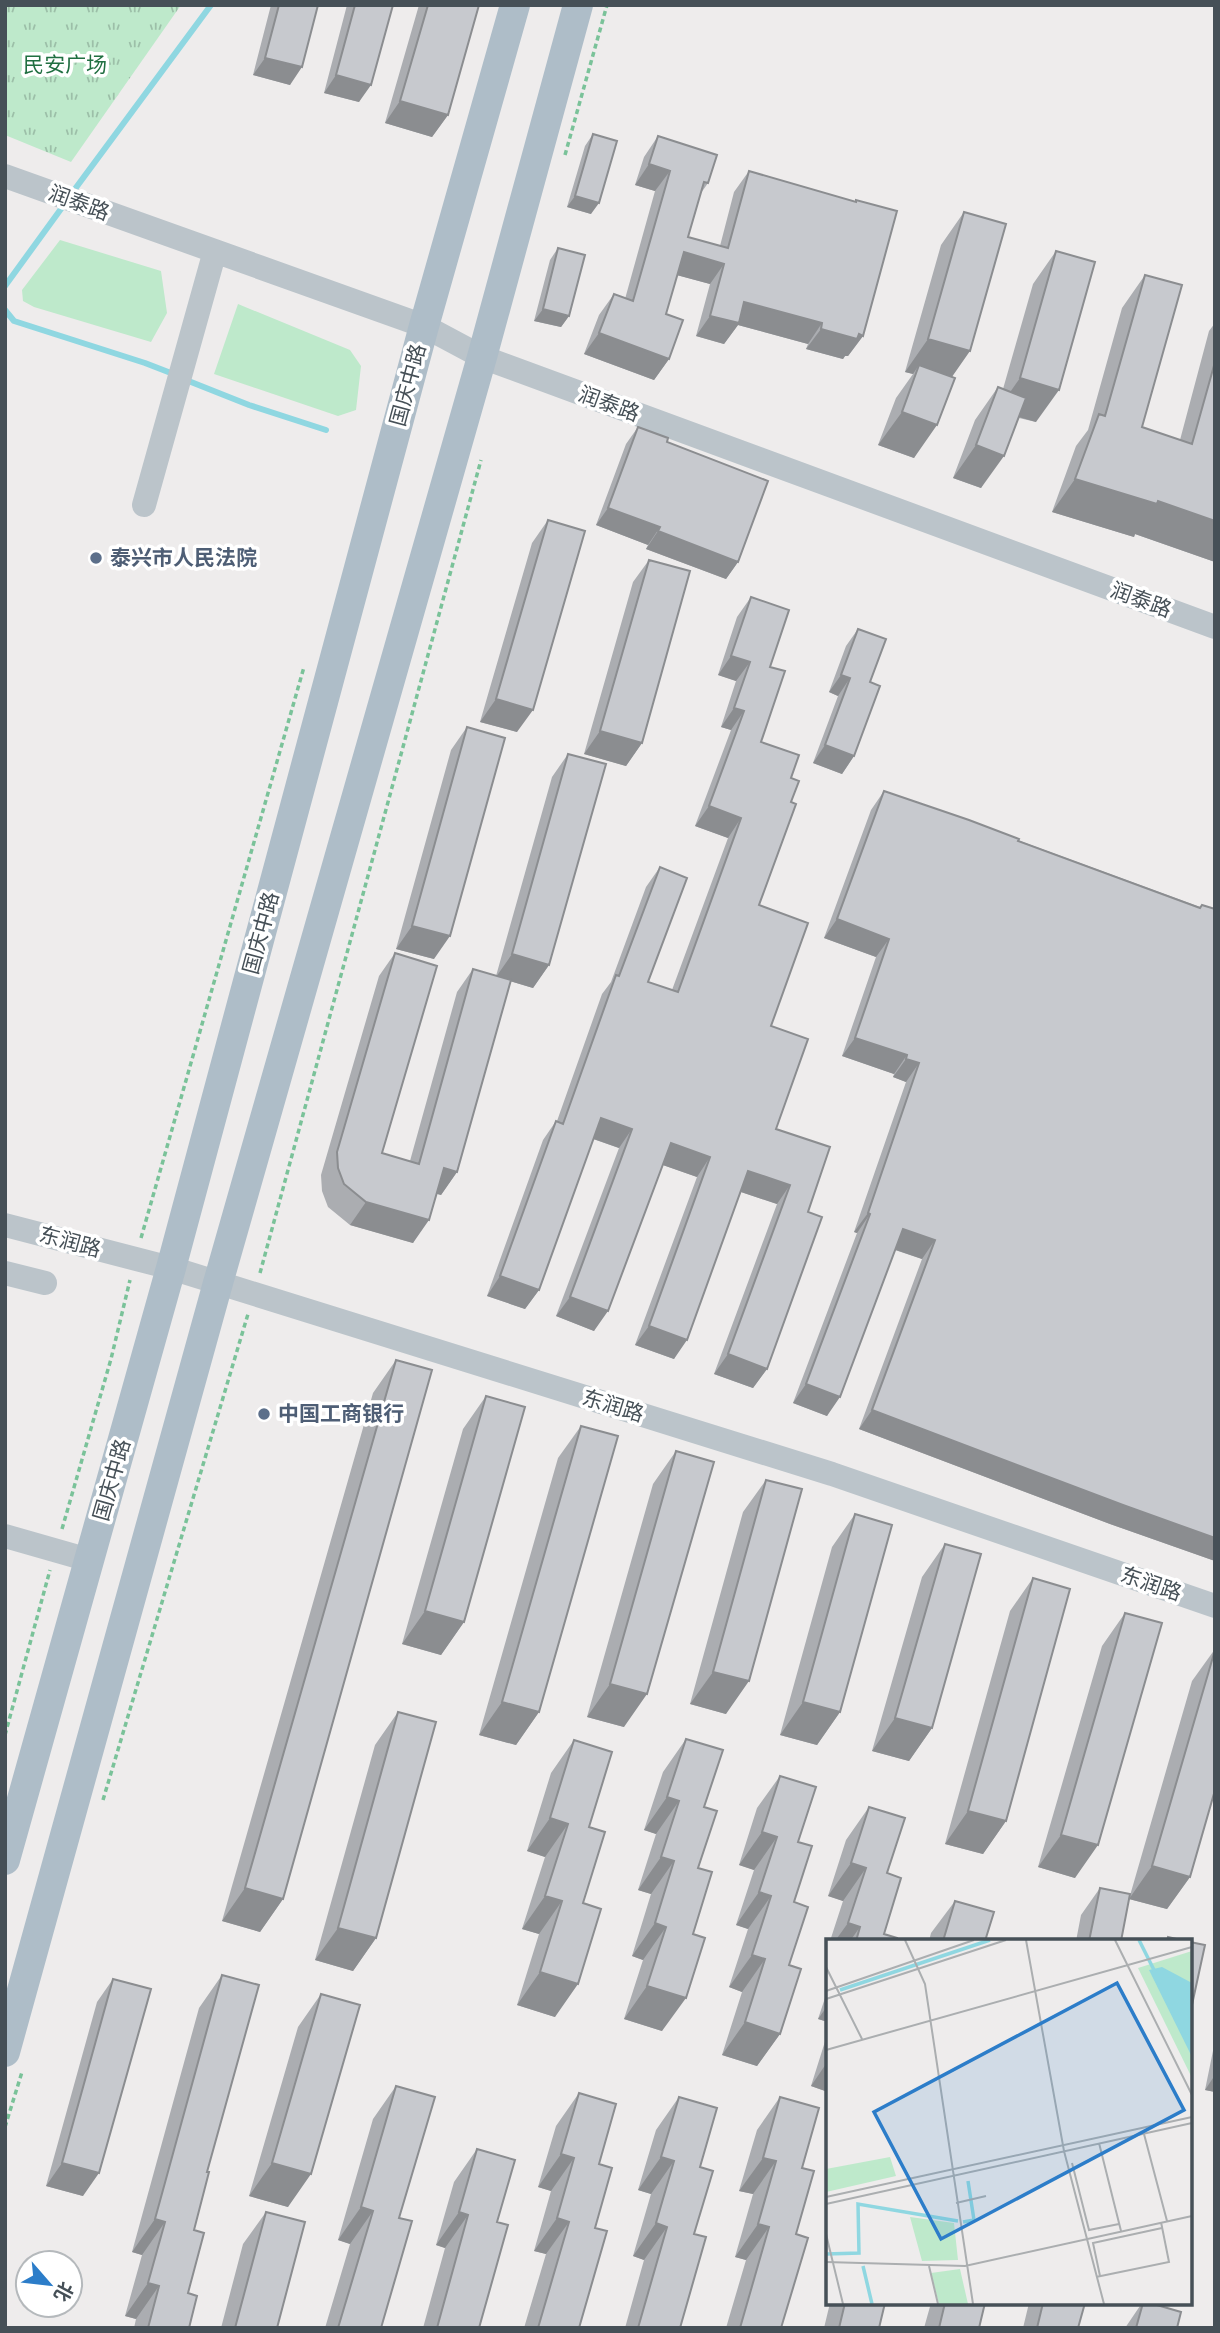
<svg xmlns="http://www.w3.org/2000/svg" width="1220" height="2333" font-family="'Noto Sans','Noto Sans SC',sans-serif">
<style>
.grass{fill:#bee9cb}
.park{fill:url(#park-tufts)}
.lines{fill:none;stroke-linecap:round;stroke-linejoin:round}
.stream{stroke:#8fd7e1;stroke-width:6}
.path{stroke:#7ac299;stroke-width:3.5;stroke-dasharray:5 3.5;stroke-linecap:butt}
.minor{stroke:#bbc4ca;stroke-width:24}
.major{stroke:#aebdc8;stroke-width:30}
.wall{fill:#abadb1}
.shaded-wall{fill:#8b8d90}
.building{fill:#c7c9ce;stroke:#8b8d90;stroke-width:2}
.service-dot{fill:#5c6f8a;stroke:#fff;stroke-width:2.5}
.labels{text-anchor:middle;stroke-width:7;stroke-linejoin:round;paint-order:stroke}
.park-label{font-size:21px;fill:#206f41;stroke:#fff}
.street-label{font-size:21px;fill:#465057;stroke:#fff}
.service-label{font-size:21px;font-weight:bold;fill:#4e5e75;stroke:#fff;text-anchor:start}
.inset-river{fill:none;stroke:#8fd7e1;stroke-width:3.5}
.inset-road{fill:none;stroke:#abaeb0;stroke-width:2}
.view{fill:#2c7dc9;fill-opacity:0.15;stroke:#2c7dc9;stroke-width:3.5}
.inset-edge{fill:none;stroke:#465057;stroke-width:3.5}
</style>
<defs>
<pattern id="park-tufts" width="24" height="20" patternUnits="userSpaceOnUse" patternTransform="scale(1.75)"><rect width="24" height="20" fill="#bee9cb"/><path d="M3 7l-1-3M5 7V3M7 7l1-3M15 17l-1-3M17 17v-4M19 17l1-3" fill="none" stroke="#9cbfa8"/></pattern>
</defs>
<rect width="100%" height="100%" fill="#eeecec"/>
<!-- grass -->
<path class="grass" d="M60,240l101,31 6,42 -16,29 -117,-35 -11,-6 -1,-11z
M238,304l112,46 11,16 -5,44 -18,6 -124,-42z"/>
<!-- park -->
<path class="park" d="M5,5h176l-110,157 -66,-27z"/>
<g class="lines">
<!-- stream -->
<path class="stream" d="M72,193l139,-188
M5,286l61,-84
M5,310l9,11 131,42 31,12
M186,380l63,25 77,25"/>
<!-- path -->
<path class="path" d="M565,155l42,-150
M141,1238l163,-571
M260,1273l221,-813
M62,1529l49,-170 19,-79
M5,1735l45,-165
M103,1800l145,-486
M5,2127l17,-55"/>
<!-- minor -->
<path class="minor" d="M5,176l419,150 58,31 733,270
M144,505l71,-254
M5,1225l166,43 661,206 383,132
M5,1273l40,10
M5,1536l84,24"/>
<!-- major -->
<path class="major" d="M5,1860l166,-592 253,-942 91,-321
M5,2052l213,-769 264,-926 96,-352"/>
</g>
<!-- wall -->
<path class="wall" d="M271,5h47l-28,80 -37,-10z
M347,5h46l-34,97 -35,-9z
M419,5h60l-31,110 -16,22 -47,-14z
M593,134l-2,80 -24,-7 18,-61z
M658,136l50,47 -7,10 -13,44 32,9 14,-54 15,-21 106,31 1,-2 7,136 -15,20h-3l-2,3 -37,-10 2,-5 -70,-19 -14,19 -28,-8 14,-52 -33,-9 -11,39 3,45 -15,21 -70,-26 15,-39 15,-21 11,5 30,-108 -20,-6 9,-28z
M964,212l-12,165 -38,81 -36,-13 18,-47 17,-24 -8,-2 36,-127z
M558,248l11,68 -8,11 -27,-6 16,-61z
M1056,251l-20,171 -17,-4 -38,70 -28,-10 22,-58 23,-33 5,2 30,-105z
M1145,275l-3,152 38,13 29,-109 6,-8v239l-80,-28 -1,3 -82,-25 24,-66 12,-16 34,-122z
M638,427l29,15 71,120 -12,17 -80,-30 2,-4 -52,-20 30,-81z
M548,520l-31,212 -37,-10 52,-179z
M649,560l-7,183 -16,23 -42,-12 49,-172z
M751,597l19,70 -9,75 30,36v24l-32,103 12,121 5,103 32,83 -41,157 -14,19 -39,-14 63,-170 -36,-12 -67,167 -39,-14 62,-168 -34,-12 -69,166 -38,-15 63,-168 -26,-9 -54,151 -14,19 -38,-13 56,-156 13,-19h1l45,-127 9,-12 35,-95 14,-20 -12,115 24,8 56,-152 -33,-12 36,-96 -10,-3 15,-46 -18,-6 19,-58z
M858,629l-4,127 -12,18 -29,-11 25,-67 -9,-4 17,-46z
M467,727l-33,232 -38,-10 55,-199z
M568,754l-19,211 -16,23 -23,-7 -53,191 -16,23 -4,-1 -24,49 -63,-18 -22,-18 -6,-16 -1,-16 58,-199 16,-23 -13,200 28,8 47,-169 16,-23 23,7 56,-199z
M884,791l316,116 2,-2 13,4v652l-105,-37 -251,-95 63,-170 -27,-9 -68,166 -34,-13 64,-170 -3,-1 52,-150 -13,-5 1,-3 -52,-18 34,-99 -52,-19 47,-128z
M396,1360l-113,539 -23,33 -38,-11 151,-528z
M486,1396l-22,226 -23,33 -39,-11 61,-215z
M581,1426l-42,286 -23,33 -37,-10 79,-277z
M676,1451l-52,276 -37,-10 66,-233z
M766,1480l-40,234 -36,-10 53,-192z
M855,1514l-15,198 -23,33 -37,-10 52,-188z
M945,1544l-13,184 -23,33 -37,-10 50,-174z
M1033,1578l-27,243 -23,33 -38,-10 65,-233z
M1125,1613l-50,265 -37,-11 64,-221z
M1215,1649l-25,228 -23,32 -38,-10 63,-218z
M398,1712l-22,226 -23,33 -38,-11 60,-215z
M686,1739l18,68 -6,61 -36,163 -38,-12 19,-59 -11,-4 19,-62 -13,-4 18,-56 -12,-4 19,-58z
M574,1740l15,87 -6,76 -28,114 -38,-12 22,-71 -17,-5 23,-72 -18,-6 24,-78z
M780,1776l18,66 -4,60 -5,63 -9,69 -23,32 -35,-11 20,-63 -13,-5 19,-58 -12,-4 18,-55 -15,-5 18,-57z
M869,1807l18,66 -3,61 12,7h-66l13,-40 -15,-5 18,-56z
M1100,1888l21,53h-45l5,-26z
M955,1901l30,40h-56l2,-8z
M222,1975l-15,197 -13,58 -6,63 1,35h-55l2,-9 -11,-3 17,-61 -10,-3 67,-244z
M113,1979l-30,217 -37,-10 51,-184z
M828,1989v33l-10,-3z
M321,1994l-33,213 -39,-11 49,-169z
M828,2032v60l-17,-6z
M1215,2041v51l-10,-2z
M396,2086l3,132 -18,110h-56l25,-84 -12,-4 35,-121z
M579,2093l20,71 -4,64 -16,100h-55l22,-74 -12,-3 17,-60 -13,-4 18,-61z
M679,2097l21,70 -6,67 -14,94h-55l19,-68 -11,-4 18,-62 -13,-4 18,-60z
M780,2097l22,71 -6,66 -15,94h-55l20,-68 -11,-3 18,-63 -14,-3 18,-61z
M477,2149l20,73 -18,106h-56l22,-80 -9,-3 18,-63z
M266,2212l11,116h-56l22,-84z
M830,2303h55l-6,25h-55z
M931,2303h54l-6,25h-55z
M1029,2303h56l-7,25h-55z
M1142,2303h8l27,25h-52z"/>
<!-- shaded-wall -->
<path class="shaded-wall" d="M265,58l37,9 -12,18 -37,-10z
M336,75l35,10 -12,17 -35,-9z
M400,101l48,14 -16,22 -47,-14z
M649,164l21,7 -15,20 -20,-6z
M575,196l24,7 -8,11 -24,-7z
M684,252l40,12 -14,20 -41,-11z
M744,302l78,21 -14,21 -70,-19 -14,19 -28,-8 14,-20z
M543,309l26,7 -8,11 -27,-6z
M821,329l42,7 -15,20h-3l-2,3 -37,-10z
M599,333l70,26 -15,21 -70,-26z
M928,339l42,12 -23,33 -28,-19 -6,9 -8,-2z
M1020,378l39,12 -23,32 -39,-11z
M902,412l35,13 -23,33 -36,-13z
M976,445l28,11 -23,32 -28,-10z
M1075,479l83,22 57,20v41l-80,-28 -1,3 -82,-25z
M608,508l52,19 -12,18 -52,-20z
M658,531l80,31 -12,17 -80,-30z
M731,656l19,6 -14,19 -18,-6z
M841,675l9,3 -12,18 -9,-4z
M496,699l37,11 -16,22 -37,-10z
M734,708l10,3 -13,19 -10,-3z
M600,731l42,12 -16,23 -42,-12z
M825,745l29,11 -12,18 -29,-11z
M709,806l32,12 -13,20 -33,-12z
M837,919l52,20 -13,18 -52,-19z
M412,926l38,10 -16,23 -38,-10z
M512,954l37,11 -16,23 -37,-11z
M855,1038l52,17 -13,19 -52,-18z
M906,1059l13,4 -13,19 -13,-5z
M601,1118l31,11 -13,19 -31,-11z
M671,1143l39,14 -13,20 -40,-14z
M444,1168l13,4 -16,23 -13,-4z
M748,1171l42,14 -13,19 -42,-14z
M366,1202l63,18 -16,23 -63,-18z
M868,1213l2,1 -13,19 -3,-1z
M903,1229l32,11 -13,19 -32,-11z
M500,1276l39,14 -14,19 -38,-13z
M570,1297l38,14 -14,20 -38,-15z
M649,1326l38,14 -13,19 -39,-14z
M728,1354l39,15 -14,19 -39,-14z
M806,1384l34,13 -13,19 -34,-13z
M872,1410l343,128v23l-105,-37 -251,-95z
M425,1611l39,11 -23,33 -39,-11z
M713,1672l36,9 -23,33 -36,-10z
M610,1684l37,10 -23,33 -37,-10z
M502,1702l37,10 -23,33 -37,-10z
M803,1702l37,10 -23,33 -37,-10z
M895,1718l37,10 -23,33 -37,-10z
M667,1797l12,4 -23,33 -12,-4z
M968,1811l38,10 -23,33 -38,-10z
M550,1818l18,6 -23,33 -18,-6z
M762,1832l15,5 -23,33 -15,-5z
M1061,1835l37,10 -23,33 -37,-11z
M661,1857l13,4 -23,33 -13,-4z
M851,1863l15,5 -23,33 -15,-5z
M1152,1866l38,11 -23,32 -38,-10z
M245,1888l38,11 -23,33 -38,-11z
M759,1892l12,4 -23,33 -12,-4z
M545,1896l17,5 -23,33 -17,-5z
M655,1923l11,4 -23,33 -11,-4z
M848,1923l12,4 -10,14h-15z
M338,1928l38,10 -23,33 -38,-11z
M752,1955l13,4 -23,33 -13,-5z
M540,1972l38,12 -23,33 -38,-12z
M647,1986l39,12 -24,33 -38,-12z
M828,2005v17l-10,-3z
M745,2022l35,12 -23,32 -35,-11z
M828,2061v31l-17,-6z
M1215,2075v17l-10,-2z
M561,2154l13,4 -23,33 -13,-4z
M661,2157l13,4 -23,33 -13,-4z
M763,2158l13,3 -23,33 -14,-3z
M62,2163l37,10 -16,23 -37,-10z
M272,2163l39,11 -23,33 -39,-11z
M361,2207l12,4 -23,33 -12,-4z
M459,2212l9,3 -23,33 -9,-3z
M557,2218l12,4 -23,32 -12,-3z
M155,2219l10,3 -23,33 -10,-3z
M656,2223l11,4 -23,33 -11,-4z
M758,2224l11,3 -23,33 -11,-3z
M148,2283l11,3 -23,33 -11,-3z"/>
<!-- building -->
<path class="building" d="M279,5h39l-16,62 -37,-9z
M355,5h38l-22,80 -35,-10z
M428,5h51l-31,110 -48,-14z
M593,134l24,7 -18,62 -24,-7z
M658,136l59,19 -9,28 -4,-1 -16,55 40,11 21,-77 107,31v-2l41,11 -34,125 -4,-2 -2,5 -36,-10 1,-6 -78,-21 -5,21 -29,-7 14,-52 -40,-12 -18,62 17,6 -14,39 -70,-26 15,-39 19,7 37,-130 -21,-7z
M964,212l42,12 -36,127 -42,-12z
M558,248l27,7 -16,61 -26,-7z
M1056,251l39,11 -36,128 -39,-12z
M1145,275l37,10 -40,142 50,17 23,-82v159l-57,-20 -1,3 -82,-25 24,-65 6,2z
M919,365l36,13 -18,47 -35,-13z
M998,387l28,11 -22,58 -28,-11z
M638,427l30,11 -1,4 101,39 -30,81 -80,-31 2,-4 -52,-19z
M548,520l37,11 -52,179 -37,-11z
M649,560l41,11 -48,172 -42,-12z
M751,597l38,13 -19,57 15,4 -24,71 38,13 -8,23 8,3 -8,21 5,2 -37,101 49,18 -37,103 37,13 -32,90 54,18 -22,65 14,5 -55,152 -39,-15 62,-169 -42,-14 -61,169 -38,-14 61,-169 -39,-14 -63,168 -38,-14 62,-168 -31,-11 -62,172 -39,-14 56,-155 7,3 53,-149 3,1 41,-109 27,11 -39,104 30,10 63,-174 -32,-12 35,-95 -10,-3 16,-46 -19,-6z
M858,629l28,10 -16,43 10,4 -26,70 -29,-11 25,-67 -9,-3z
M467,727l38,11 -55,198 -38,-10z
M568,754l38,10 -57,201 -37,-11z
M884,791l85,29 50,19 -1,2 182,67 2,-3 13,4v629l-92,-33 -251,-95 63,-170 -32,-11 -63,168 -34,-13 64,-170 -2,-1 51,-150 -13,-4 1,-4 -52,-17 34,-99 -52,-20z
M395,953l42,13 -55,187 37,11 54,-195 38,11 -54,192 -13,-4 -15,52 -63,-18 -22,-18 -6,-16 -1,-16z
M396,1360l36,10 -149,529 -38,-11z
M486,1396l39,11 -61,215 -39,-11z
M581,1426l37,10 -79,276 -37,-10z
M676,1451l38,11 -67,232 -37,-10z
M766,1480l36,9 -53,192 -36,-9z
M855,1514l37,11 -52,187 -37,-10z
M945,1544l36,10 -49,174 -37,-10z
M1033,1578l37,11 -64,232 -38,-10z
M1125,1613l37,10 -64,222 -37,-10z
M1215,1650v140l-25,87 -38,-11z
M398,1712l38,10 -60,216 -38,-10z
M686,1739l37,11 -19,57 13,4 -19,57 14,4 -19,62 12,4 -19,60 -39,-12 19,-59 -11,-4 19,-62 -13,-4 18,-56 -12,-4z
M574,1740l38,12 -23,75 16,5 -22,71 18,6 -23,75 -38,-12 22,-71 -17,-5 23,-72 -18,-6z
M780,1776l36,11 -18,55 14,4 -18,56 14,5 -19,58 12,4 -21,65 -35,-12 20,-63 -13,-4 19,-59 -12,-4 18,-55 -15,-5z
M869,1807l36,11 -18,55 14,5 -17,56 13,4 -1,3h-40l4,-14 -12,-4 18,-55 -15,-5z
M1100,1888l30,6 -9,47h-32z
M955,1901l39,11 -9,29h-42z
M1168,1937l17,4h-18z
M1190,1942l15,3 -15,69z
M222,1975l37,10 -52,187h2l-15,58 10,3 -16,60 9,3 -8,32h-41l11,-42 -11,-3 17,-61 -10,-3z
M113,1979l38,10 -52,184 -37,-10z
M321,1994l39,11 -49,169 -39,-11z
M396,2086l39,11 -36,121 13,3 -31,107h-43l35,-117 -12,-4z
M579,2093l37,11 -17,60 13,4 -17,60 12,3 -28,97h-41l31,-106 -12,-4 17,-60 -13,-4z
M679,2097l38,11 -17,59 13,4 -19,63 12,3 -26,91h-42l29,-101 -11,-4 18,-62 -13,-4z
M780,2097l39,11 -17,60 12,3 -18,63 12,4 -27,90h-41l29,-101 -11,-3 18,-63 -13,-3z
M477,2149l38,11 -18,62 11,3 -29,103h-42l31,-113 -9,-3z
M266,2212l39,10 -28,106h-42z
M845,2303h40l-6,25h-40z
M945,2303h40l-6,25h-40z
M1043,2303h42l-7,25h-41z
M1143,2303h7l31,9 -4,16h-41z"/>
<!-- markers -->
<g class="service-dot">
<circle cx="96" cy="558" r="7"/>
<circle cx="264" cy="1414" r="7"/>
</g>
<g class="labels">
<!-- park labels -->
<g class="park-label">
<text x="65" y="72">民安广场</text>
</g>
<!-- street labels -->
<g class="street-label">
<text transform="translate(79 203) rotate(20)" y="7">润泰路</text>
<text transform="translate(408 385) rotate(-75)" y="7">国庆中路</text>
<text transform="translate(609 404) rotate(20)" y="7">润泰路</text>
<text transform="translate(1141 600) rotate(20)" y="7">润泰路</text>
<text transform="translate(261 933) rotate(-75)" y="7">国庆中路</text>
<text transform="translate(70 1242) rotate(15)" y="7">东润路</text>
<text transform="translate(613 1406) rotate(17)" y="7">东润路</text>
<text transform="translate(112 1480) rotate(-74)" y="7">国庆中路</text>
<text transform="translate(1151 1584) rotate(19)" y="7">东润路</text>
</g>
<!-- service labels -->
<g class="service-label">
<text x="110" y="565">泰兴市人民法院</text>
<text x="278" y="1421">中国工商银行</text>
</g>
</g>
<!-- overview -->
<g transform="translate(826 1939)">
<rect width="366" height="366" fill="#eeecec"/>
<path d="M366,12v127l-54,-110zM64,218l6,19 -70,16v-23zM84,278l44,6 4,37 -36,1zM134,330l8,35h-29l-8,-31z" fill="#bee9cb"/>
<path d="M336,28l30,16v74l-43,-87z" fill="#8fd7e1"/>
<path class="inset-river" d="M313,1l16,32M14,51l150,-50M137,283l11,-2 -6,-39M0,315l33,-1 -1,-49 100,17M37,327l9,38"/>
<path class="inset-road" d="M79,1l20,44 48,320M200,1l38,211 40,153M289,1l77,155M0,28l36,72M0,52l148,-51M0,60l180,-59M0,111l366,-103M318,195l23,87M273,204l22,88M246,224l17,67 30,-6M0,258l366,-80M130,264l30,-7M0,265l366,-81M0,295l17,70M0,323l139,4 227,-50M103,327l9,38M274,337l-7,-33 69,-15M270,338l73,-15 -8,-40"/>
<path class="view" d="M291,44l67,127 -243,129 -67,-127z"/>
<rect width="366" height="366" class="inset-edge"/>
</g>
<!-- border -->
<rect width="1220" height="2333" fill="none" stroke="#465057" stroke-width="14"/>
<!-- north arrow -->
<g transform="translate(49 2284) rotate(118)"><circle r="33" fill="#ffffff" stroke="#b5b9bc" stroke-width="2"/>
<path d="M0-5L12 26L0 18L-12 26Z" fill="#2c7dc9"/>
<text y="-10" font-size="19" font-weight="bold" text-anchor="middle" fill="#465057">北</text>
</g>
</svg>
